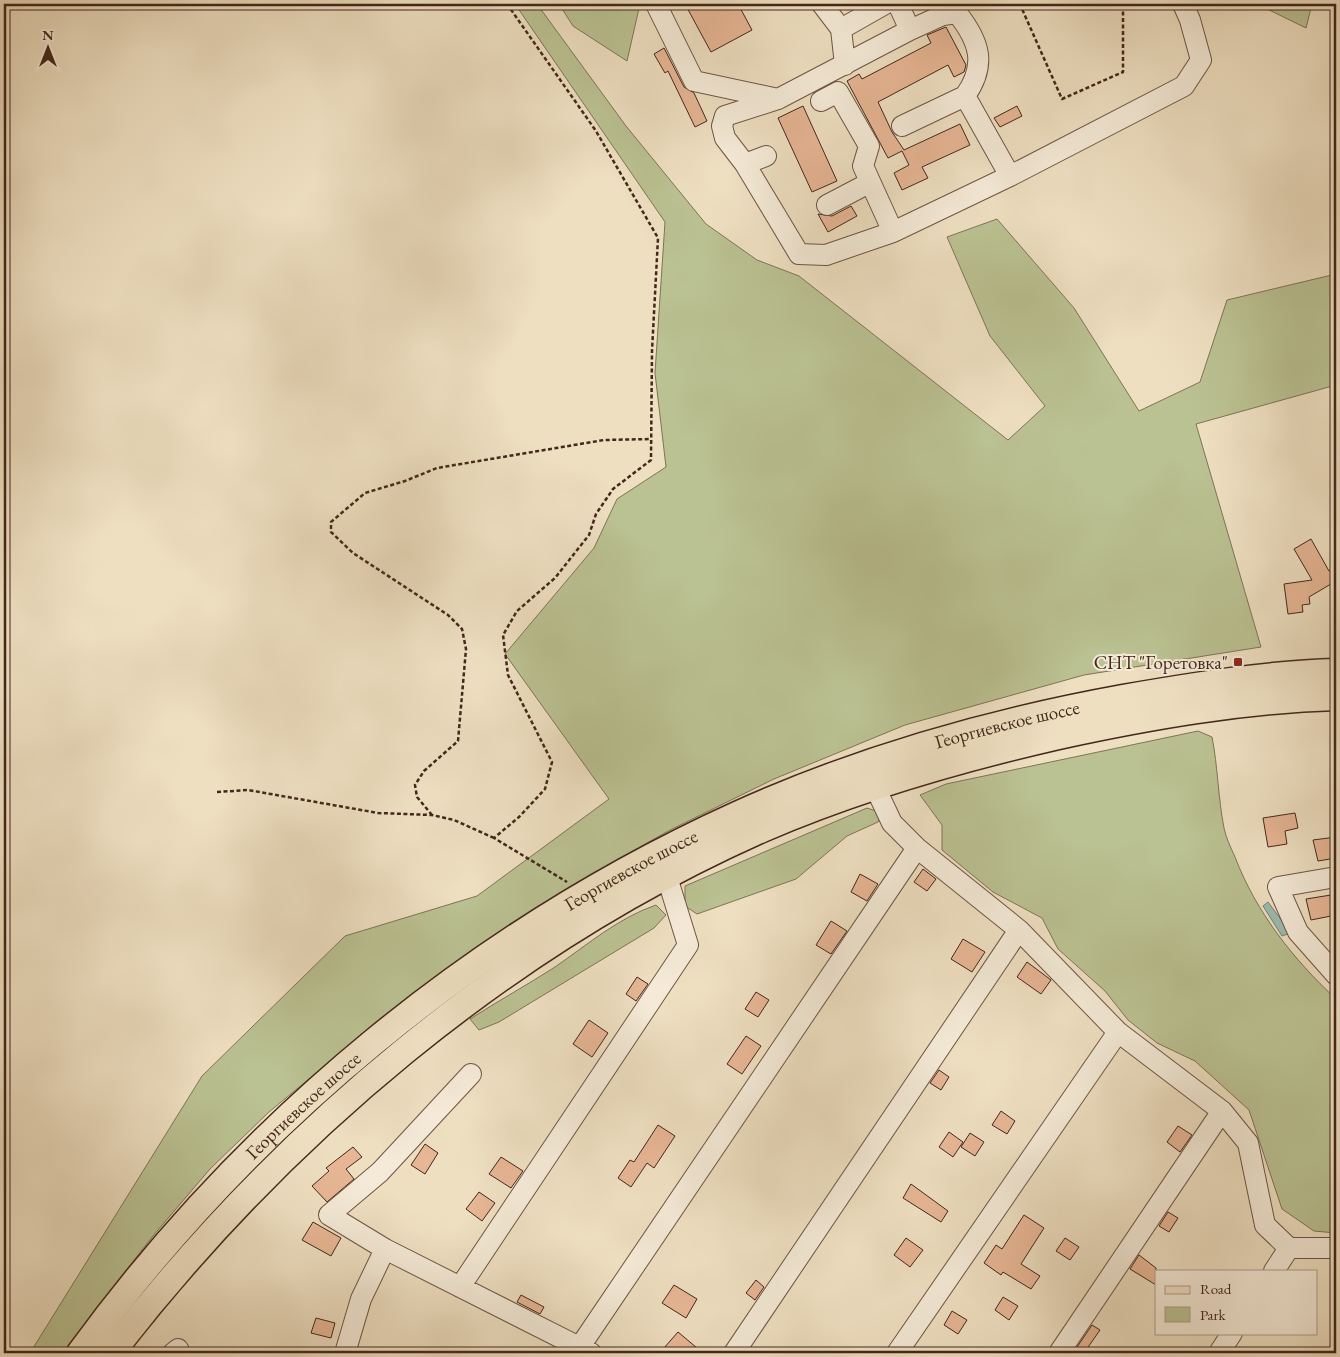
<svg xmlns="http://www.w3.org/2000/svg" width="1340" height="1357" font-family="'EB Garamond',serif">
<style>
.green{fill:#bac192;stroke:#7e7456}
.water{fill:#99bdb1;stroke:#778175}
.building{fill:#e7b695;stroke:#43271a}
.lines{fill:none;stroke-linecap:round;stroke-linejoin:round}
.minor-casing{stroke:#6e5544;stroke-width:22}
.major-casing{stroke:#43271a;stroke-width:29}
.path{stroke:#43271a;stroke-width:2.5;stroke-dasharray:4 2.5;stroke-linecap:butt}
.minor{stroke:#f4ead7;stroke-width:20}
.major{stroke:#eedfc1;stroke-width:26}
.poi-dot{fill:#8f2418;stroke:#f4ead7;stroke-width:2}
.labels{text-anchor:middle;stroke-width:4;stroke-linejoin:round;paint-order:stroke}
.poi-label{font-size:19px;fill:#43271a;stroke:#f4ead7;text-anchor:end}
.street-label{font-size:19px;fill:#43271a;stroke:#f4ead7}
</style>
<rect width="100%" height="100%" fill="#eedfc1"/>
<filter id="stains"><feTurbulence type="fractalNoise" baseFrequency=".004" numOctaves="4"/><feColorMatrix values="0 0 0 0 .2 0 0 0 0 .09 0 0 0 0 .02 0 0 0 .5 -.17"/></filter>
<radialGradient id="worn" r=".72"><stop offset=".6" stop-color="#630" stop-opacity="0"/><stop offset="1" stop-color="#630" stop-opacity=".3"/></radialGradient>
<!-- green -->
<path class="green" d="M515,4h22l89,122 80,98 51,36 42,16 209,164 37,-34 -55,-70 -43,-99 50,-18 77,89 65,103 61,-29 27,-82 109,-26v111l-140,39 65,223 -177,28 -179,50 -131,54 -104,51 -97,55 -89,57 -88,65 -127,105 -59,57 -58,68 -90,116h-32l172,-277 143,-140 132,-40 132,-97 -104,-145 89,-106 23,-49 49,-32 -11,-94 10,-151z
M559,4h81l-13,57 -54,-35z
M1257,4h55l-6,24z
M1198,731l14,6c6,30 6,61 12,91 2,10 7,20 11,29 21,55 58,102 101,142v234l-22,-2 -32,-22 -33,-99 -54,-49 -38,-18 -29,-23 -23,-29 -47,-42 -16,-31 -49,-26 -51,-42v-25l-22,-30 26,-11z
M867,808l15,5 -4,9 -31,14 -51,43 -99,35 -12,-8v-20z
M656,905l10,10 -12,13 -155,94 -20,8 -9,-11c28,-18 57,-34 85,-52 32,-22 63,-49 101,-62z"/>
<!-- water -->
<path class="water" d="M1268,902l23,31 -9,3 -19,-30z"/>
<!-- building -->
<path class="building" d="M685,4h53l14,26 -41,22z
M946,27l20,38 -2,7 -10,5 -6,-12 -70,37 14,30 12,18 56,-26 10,21 -48,22 6,11 -26,12 -8,-17 15,-8 -7,-14 -14,7 -41,-77 12,-7 3,5 69,-36 -4,-8z
M664,48l20,39 10,6 13,28 -12,6 -27,-56 -3,2 -11,-19z
M803,106l34,75 -25,11 -34,-74z
M1017,106l5,10 -22,11 -6,-9z
M851,206l6,10 -29,16 -10,-18 14,2z
M1311,539l18,32 7,-3v13l-27,16 1,7 -8,1 1,7 -15,2 -4,-30 28,-4 -18,-31z
M1295,813l3,15 -13,3 2,13 -19,3 -5,-29z
M1336,837v21l-18,3 -5,-21z
M923,869l13,10 -9,12 -13,-9z
M860,874l18,10 -11,17 -16,-9z
M1331,895l5,20 -25,5 -5,-21z
M831,921l16,10 -16,23 -15,-9z
M963,939l22,13 -13,20 -21,-13z
M1027,962l24,18 -10,14 -24,-17z
M637,977l11,7 -12,17 -10,-7z
M756,992l13,8 -11,17 -13,-8z
M589,1020l19,13 -16,24 -19,-13z
M746,1036l15,10 -19,28 -15,-10z
M939,1070l10,7 -8,13 -11,-7z
M1001,1111l14,10 -8,13 -15,-9z
M658,1125l17,11 -21,32 -7,-5 -16,24 -13,-9 12,-18 4,2z
M1178,1126l14,9 -12,17 -13,-10z
M949,1132l14,10 -10,15 -14,-10z
M970,1133l14,9 -9,14 -14,-9z
M425,1144l13,9 -13,21 -14,-9z
M353,1147l9,10 -16,12 8,10 -27,23 -15,-16 17,-15 -3,-3z
M501,1157l22,14 -12,17 -22,-14z
M911,1184l37,27 -7,11 -38,-24z
M479,1192l16,11 -13,18 -16,-12z
M1168,1212l10,6 -9,14 -10,-6z
M1024,1215l20,13 -23,36 19,12 -9,13 -28,-17 -2,3 -17,-12 12,-18 6,4z
M313,1222l28,16 -10,18 -29,-16z
M906,1238l17,12 -13,17 -16,-12z
M1065,1238l14,9 -9,13 -14,-9z
M1139,1255l17,13v17l-26,-16z
M756,1280l8,7 -9,13 -9,-7z
M674,1285l23,14 -11,19 -24,-15z
M521,1295l23,12 -4,7 -23,-12z
M1003,1297l15,9 -9,14 -14,-10z
M952,1311l15,9 -9,14 -14,-9z
M316,1318l19,5 -4,15 -20,-5z
M1092,1325l8,5 -16,23h-11z
M678,1332l25,21h-33l-6,-5z"/>
<g class="lines">
<defs>
<path id="minor" d="M656,4l38,77 84,18
M822,4l19,25 4,36
M898,4l12,26
M841,29l44,-25
M821,101l17,-9 31,54 -6,20 30,66
M902,126l63,-30
M745,164l21,-8
M1010,176l-45,-80c22,-31 15,-54 -8,-83l-14,2 -33,15 -132,69 -53,17 -3,10 3,12 20,26 54,90 27,1 67,-23 117,-56 174,-90 17,-26 -11,-40 -7,-16
M827,205l42,-22
M875,787l17,36 25,25 102,82 99,102 104,79 26,32 17,82 24,23h47
M1336,877l-58,10 20,45 38,43
M471,1074l-91,98 -51,43 56,34 206,104
M1274,1271l15,-23
M460,1287l228,-342 -21,-68
M579,1348l338,-500
M173,1353l5,-4 2,4
M345,1353l16,-54 24,-50
M734,1353l285,-423
M897,1353l221,-321
M1059,1353l163,-242
M1219,1353l13,-20"/>
<g id="major">
<path id="s1" d="M80,1353c168,-231 398,-421 659,-539 122,-55 252,-92 384,-116 70,-12 142,-24 213,-26"/>
<path d="M111,1353c170,-220 396,-411 651,-524 95,-41 196,-70 296,-93 92,-20 184,-36 278,-39"/>
</g>
</defs>
<!-- minor casing -->
<use href="#minor" class="minor-casing"/>
<!-- major casing -->
<use href="#major" class="major-casing"/>
<!-- path -->
<path class="path" d="M507,4l89,127 62,107 -6,113 -1,109 -38,29 -17,25 -7,21 -34,43 -38,33 -14,24 5,40 44,87 -7,27 -26,28 -25,21 73,44
M1025,4l-3,5 40,90 61,-27v-68
M217,792l31,-2 130,23 54,2 22,5 40,18
M432,815l-15,-18 -2,-12 9,-14 34,-30 8,-92 -4,-20 -14,-14 -95,-62 -22,-21v-10l34,-29 40,-12 32,-13 167,-28 47,-1"/>
<!-- minor -->
<use href="#minor" class="minor"/>
<!-- major -->
<use href="#major" class="major"/>
</g>
<!-- markers -->
<rect class="poi-dot" x="1233" y="657" width="10" height="10" rx="2.5"/>
<g class="labels">
<!-- poi labels -->
<g class="poi-label">
<text x="1228" y="669">СНТ "Горетовка"</text>
</g>
<!-- street labels -->
<g class="street-label">
<text dy="7" stroke="none"><textPath href="#s1" startOffset="1144">Георгиевское шоссе</textPath></text>
<text dy="7" stroke="none"><textPath href="#s1" startOffset="739">Георгиевское шоссе</textPath></text>
<text dy="7" stroke="none"><textPath href="#s1" startOffset="334">Георгиевское шоссе</textPath></text>
</g>
</g>
<!-- margin -->
<rect width="1340" height="1357" fill="none" stroke="#eedfc1" stroke-width="20"/>
<rect x="5" y="5" width="1330" height="1347" fill="none" stroke="#43271a" stroke-width="2.5"/>
<rect x="10" y="10" width="1320" height="1337" fill="none" stroke="#43271a"/>
<!-- legend -->
<rect x="1155" y="1270" width="162" height="65" fill="#f4ead7" stroke="#ad9c8b"/>
<rect x="1165" y="1286" width="25" height="8" fill="#eedfc1" stroke="#ad9c8b"/>
<text x="1200" y="1294" font-size="15" fill="#43271a">Road</text>
<rect x="1165" y="1307" width="25" height="15" fill="#bac192" stroke="#ad9c8b"/>
<text x="1200" y="1320" font-size="15" fill="#43271a">Park</text>
<!-- north arrow -->
<g transform="translate(48 48)" stroke="#f4ead7" stroke-width="4" paint-order="stroke">
<path d="M0-4L9 19L0 12L-9 19Z" fill="#43271a"/>
<text y="-8" font-size="14" font-weight="bold" text-anchor="middle" fill="#43271a">N</text>
</g>
<rect width="100%" height="100%" filter="url(#stains)"/>
<rect width="100%" height="100%" fill="url(#worn)"/>
</svg>
